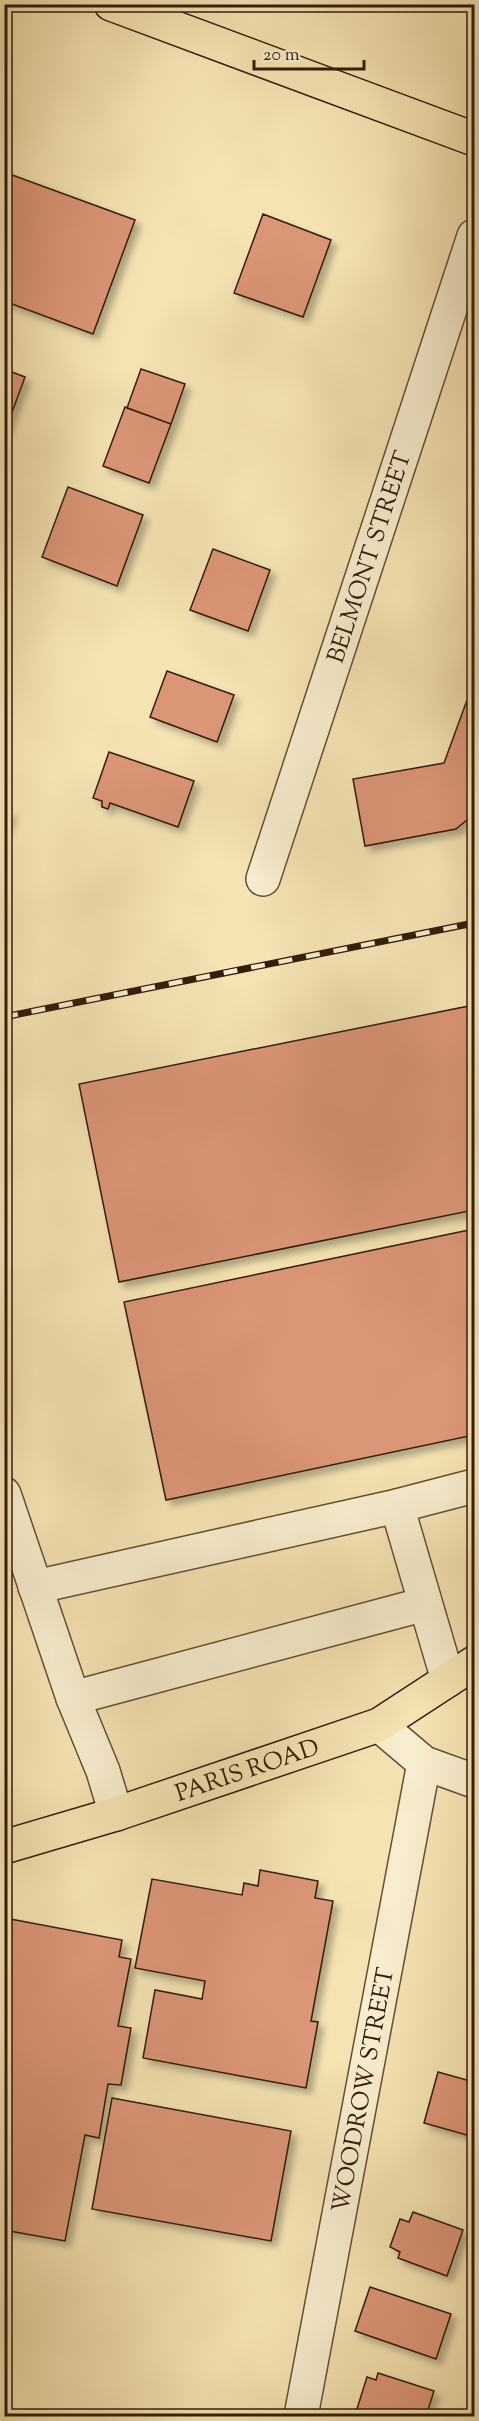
<svg xmlns="http://www.w3.org/2000/svg" width="479" height="2421" font-family="'Sorts Mill Goudy',serif">
<style>
.building{fill:#db9577;stroke:#331c09;stroke-width:1.5;filter:url(#shadow)}
.lines{fill:none;stroke-linecap:round;stroke-linejoin:round}
.minor-casing{stroke:#644e34;stroke-width:36}
.major-casing{stroke:#331c09;stroke-width:36}
.minor{stroke:#f8edce;stroke-width:33}
.major{stroke:#f5e3b3;stroke-width:33}
.rail-casing{stroke:#331c09;stroke-width:7}
.rail{stroke:#f8edce;stroke-width:4.5;stroke-dasharray:14;stroke-linecap:butt}
.labels{text-anchor:middle;stroke-width:6;stroke-linejoin:round;paint-order:stroke}
.street-label{font-size:24px;fill:#331c09;stroke:#f8edce}
</style>
<defs>
<filter id="shadow"><feDropShadow dx="5.5" dy="5.5" stdDeviation="3" flood-color="#0004"/></filter>
</defs>
<rect width="100%" height="100%" fill="#f5e3b3"/>
<filter id="stains"><feTurbulence type="fractalNoise" baseFrequency=".00333" numOctaves="4"/><feColorMatrix values="0 0 0 0 .2 0 0 0 0 .09 0 0 0 0 .02 0 0 0 .5 -.17"/></filter>
<radialGradient id="worn" r=".72"><stop offset=".6" stop-color="#630" stop-opacity="0"/><stop offset="1" stop-color="#630" stop-opacity=".3"/></radialGradient>
<!-- building -->
<path class="building" d="M4,172l131,48 -42,114 -89,-33z
M263,214l68,26 -28,77 -69,-24z
M4,369l21,8 -21,57z
M141,369l44,15 -14,40 -44,-16z
M125,407l46,17 -22,59 -46,-17z
M68,487l75,28 -26,71 -75,-29z
M213,549l57,21 -22,61 -58,-21z
M167,671l67,24 -17,47 -67,-25z
M474,681v133l-18,15 -91,17 -12,-67 91,-16z
M109,752l85,29 -16,46 -68,-24 -2,6 -6,-2v-6l-9,-3z
M11,812l-7,19v-18z
M474,1005v205l-355,72 -40,-198z
M474,1229v206l-308,65 -42,-198z
M260,1870l58,11 -3,17 18,3 -22,120 7,1 -12,66 -163,-30 12,-68 47,9 3,-18 -70,-13 17,-89 90,16 2,-12 14,3z
M5,1918l117,22 -3,17 12,2 -13,67 13,2 -10,57 -13,-1 -9,54 -14,-3 -20,106 -61,-11z
M438,2072l36,10v55l-50,-14z
M112,2098l179,33 -20,110 -179,-32z
M413,2212l50,18 -16,46 -49,-18 2,-6 -10,-5 10,-28 9,3z
M370,2287l81,27 -15,45 -81,-28z
M378,2373l56,18 -8,25h-64l1,-2 -7,-2 11,-35 9,3z"/>
<g class="lines">
<defs>
<g id="minor">
<path id="s1" d="M263,879l211,-643"/>
<path d="M4,1494l69,204 30,73 13,43"/>
<path d="M35,1587l362,-81"/>
<path d="M448,1680l-51,-174 77,-20"/>
<path d="M73,1698l352,-94"/>
<path d="M379,1725l45,38 50,18"/>
<path id="s2" d="M301,2416l123,-653"/>
</g>
<g id="major">
<path d="M111,4l363,135"/>
<path id="s3" d="M4,1847l112,-33 263,-89 95,-62"/>
</g>
</defs>
<!-- minor casing -->
<use href="#minor" class="minor-casing"/>
<!-- major casing -->
<use href="#major" class="major-casing"/>
<!-- minor -->
<use href="#minor" class="minor"/>
<!-- major -->
<use href="#major" class="major"/>
<defs>
<path id="rail" d="M4,1017l470,-94"/>
</defs>
<!-- rail casing -->
<use href="#rail" class="rail-casing"/>
<!-- rail -->
<use href="#rail" class="rail"/>
</g>
<g class="labels">
<!-- street labels -->
<g class="street-label">
<text dy="8" stroke="none"><textPath href="#s1" startOffset="339">BELMONT STREET</textPath></text>
<text dy="8" stroke="none"><textPath href="#s3" startOffset="255">PARIS ROAD</textPath></text>
<text dy="8" stroke="none"><textPath href="#s2" startOffset="332">WOODROW STREET</textPath></text>
</g>
</g>
<!-- margin -->
<rect width="479" height="2421" fill="none" stroke="#f5e3b3" stroke-width="24"/>
<rect x="6" y="6" width="467" height="2409" fill="none" stroke="#331c09" stroke-width="3"/>
<rect x="12" y="12" width="455" height="2397" fill="none" stroke="#331c09" stroke-width="1.5"/>
<!-- scale -->
<path d="M254 60v9h110v-9" fill="none" stroke="#331c09" stroke-width="3"/>
<text x="263" y="60" font-size="18" fill="#331c09" stroke="#f8edce" stroke-width="4.5" paint-order="stroke">20 m</text>
<rect width="100%" height="100%" filter="url(#stains)"/>
<rect width="100%" height="100%" fill="url(#worn)"/>
</svg>
